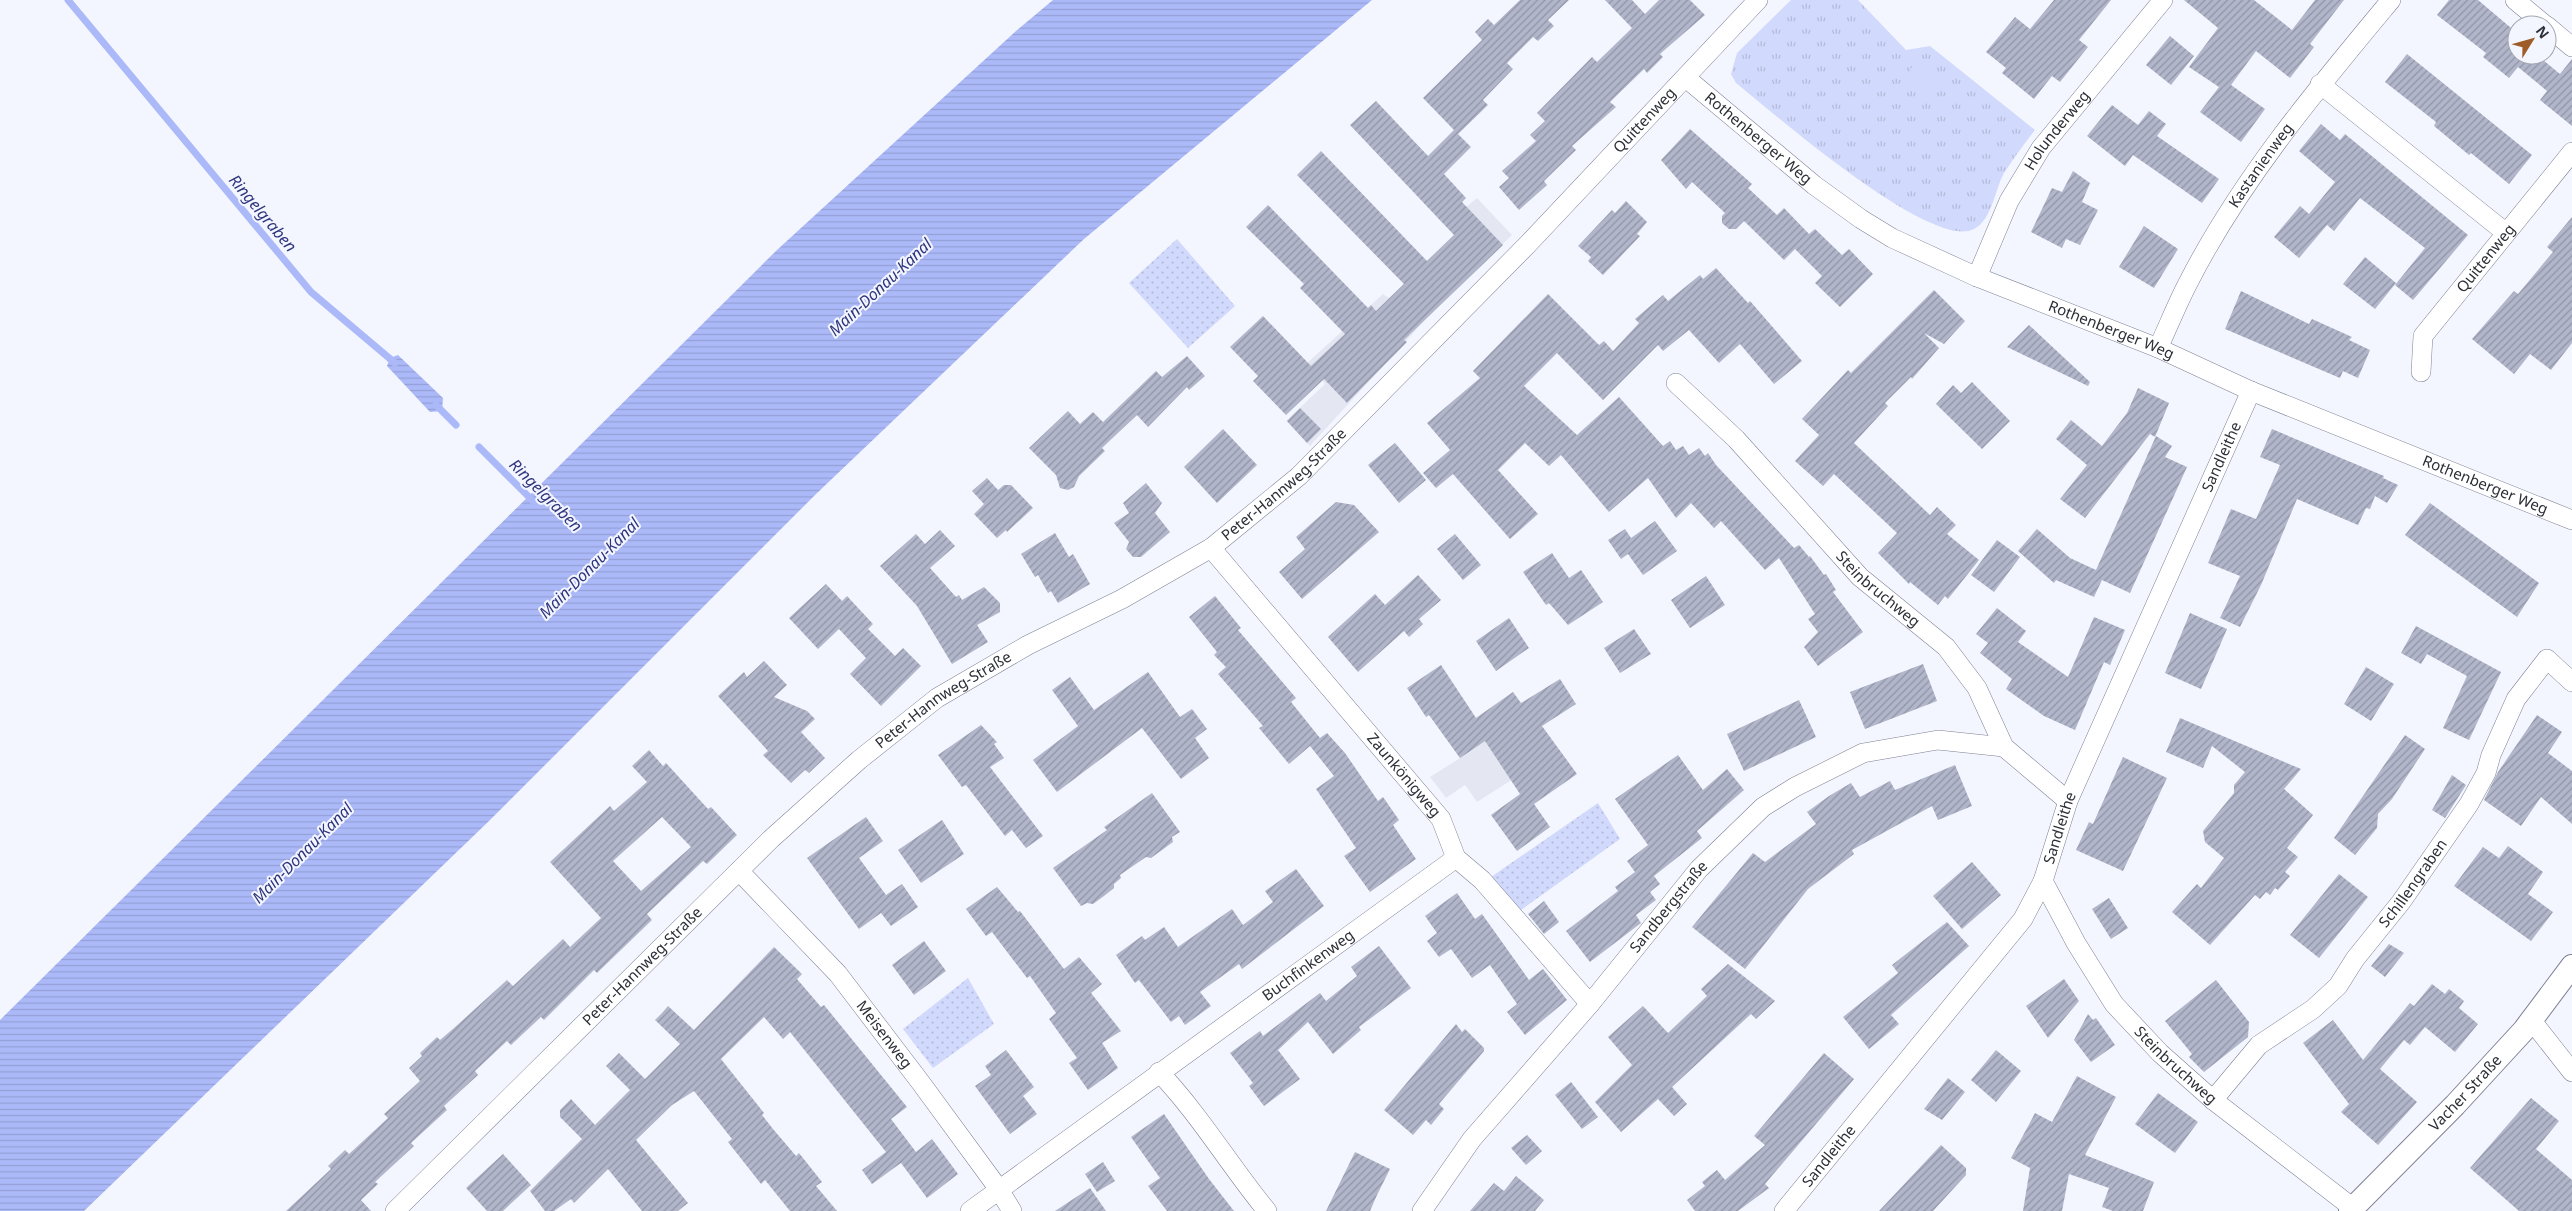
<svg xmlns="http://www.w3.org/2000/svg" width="2572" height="1211" font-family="'Noto Sans',sans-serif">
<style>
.built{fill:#e4e7f2}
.grass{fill:url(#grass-dots)}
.park{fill:url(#park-tufts)}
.garden{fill:#d1d9fc}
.water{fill:url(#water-rules)}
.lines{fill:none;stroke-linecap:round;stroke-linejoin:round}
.stream{stroke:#abb9f8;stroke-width:7}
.building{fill:url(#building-hatch);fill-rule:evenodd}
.minor-casing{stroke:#7e8295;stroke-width:20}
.tertiary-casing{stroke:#7e8295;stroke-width:24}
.minor{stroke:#fff;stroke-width:19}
.tertiary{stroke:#fff;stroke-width:22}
.labels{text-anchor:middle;stroke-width:4;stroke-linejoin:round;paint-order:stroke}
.street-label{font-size:15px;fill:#2d2f37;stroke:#f4f6ff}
.water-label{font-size:16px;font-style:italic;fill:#2f367e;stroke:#f4f6ff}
</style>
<defs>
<pattern id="grass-dots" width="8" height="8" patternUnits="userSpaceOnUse" patternTransform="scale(1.25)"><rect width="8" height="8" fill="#d1d9fc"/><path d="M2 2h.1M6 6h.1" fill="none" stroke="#b4bbd9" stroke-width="1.8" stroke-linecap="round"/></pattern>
<pattern id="park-tufts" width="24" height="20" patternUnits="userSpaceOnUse" patternTransform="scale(1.25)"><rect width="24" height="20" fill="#d1d9fc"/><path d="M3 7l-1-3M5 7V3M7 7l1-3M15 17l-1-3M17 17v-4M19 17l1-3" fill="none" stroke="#b4bbd9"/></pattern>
<pattern id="water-rules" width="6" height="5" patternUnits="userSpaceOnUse" patternTransform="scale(1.25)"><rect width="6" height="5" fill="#abb9f8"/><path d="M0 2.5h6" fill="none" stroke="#939fd5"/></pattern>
<pattern id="building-hatch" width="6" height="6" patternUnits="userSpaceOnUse" patternTransform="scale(1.25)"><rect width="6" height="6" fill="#b1b6ca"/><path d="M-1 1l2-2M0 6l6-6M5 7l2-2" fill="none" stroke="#9094a5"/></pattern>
</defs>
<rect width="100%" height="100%" fill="#f4f6ff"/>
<!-- built -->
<path class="built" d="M1477,198l35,37 -86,84 -116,127 -24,-25 39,-37 -18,-21 76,-69 6,4 71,-69 6,-22z
M1497,704l40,60 -60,38 -12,-17 -19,13 -16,-21 30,-19 -11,-16 22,-21z"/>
<!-- grass -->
<path class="grass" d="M1177,239l58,67 -47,42 -59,-65z
M1598,803l22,36 -99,71 -30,-33z
M968,978l26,46 -61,44 -30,-39z"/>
<!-- park -->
<path class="park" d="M1791,0h67l48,50 24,-4 105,84c-11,14 -21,28 -31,43 -9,16 -12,47 -30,56 -42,23 -203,-118 -238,-146l-5,-9 6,-21z"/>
<!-- garden -->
<path class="garden" d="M1924,62l17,18 -19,18 -16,-16 5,-14z"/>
<!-- water -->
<path class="water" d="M1053,0h319l-288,239 -269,256 -326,326 -405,390h-84v-191l777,-770 239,-219z
M398,355l45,43 -1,13 -12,1 -43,-46 3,-8z"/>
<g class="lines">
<!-- stream -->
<path class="stream" d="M68,0l243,292 84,71
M436,405l20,20
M479,447l55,55"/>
</g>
<!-- building -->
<path class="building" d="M1520,0h49l-21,20 6,6 -16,15 -5,-4 -26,26 6,6 -30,31 5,5 -30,29 13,13 -27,27 22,24 -4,4 41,43 -99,95 3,2 -60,61 -23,-24 -38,36 -33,-34 5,-5 -28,-29 33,-31 48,50 34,-32 -45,-46 4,-4 -58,-57 22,-22 100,103 3,-3 5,6 28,-27 -107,-109 24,-24 106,110 27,-26 -104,-110 26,-24 52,55 26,-26 -31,-32 59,-58 -7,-8 13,-13 6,6z
M1605,0h27l13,14 14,-14h31l15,15 -45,39 3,3 -16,16 -3,-4 -34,33 6,5 -44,39 4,4 -32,31 3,4 -28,25 -20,-23 10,-9 -7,-7 34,-30 -6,-6 15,-14 -8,-8 55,-56 5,5 35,-34z
M2054,0h57l-32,40 9,7 -28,35 -8,-6 -18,23 -32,-26 4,-5 -20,-16 29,-35 15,12z
M2184,0h70l38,30 23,-30h29l-34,44 4,3 -24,31 -34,-27 -25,34 34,24 -24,33 -41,-30 19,-25 -30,-20 29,-39z
M2449,0h29l39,33v22h20l23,19 12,-15v67l-32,-26 7,-9 -29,-24 -9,11 -26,-21 3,-4 -49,-38z
M2170,36l24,20 -23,29 -25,-20z
M2407,54l125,101 -23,29 -38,-31 -2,2 -35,-29 2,-4 -51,-40z
M2112,105l26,20 11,-14 17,13 -9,12 62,43 -17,24 -69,-48 -8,11 -38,-30z
M2321,124l19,16 5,-6 123,101 -55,65 -18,-15 30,-37 -65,-50 -26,33 -7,-6 -28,33 -25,-21 26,-31 9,8 26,-32 -36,-31z
M1690,129l62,55 -4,4 29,27 7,-7 25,26 6,-5 27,26 7,-6 24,25 -33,33 -25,-24 7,-7 -27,-27 -11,11 -40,-39 -8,8h-7l-7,-6v-7l3,-3 -33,-31 -6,7 -25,-29z
M2073,171l17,12 -8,19 16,8 -18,35 -14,-6 -4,9 -31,-16 21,-44 10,4z
M1626,201l21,21 -10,12 3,2 -37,39 -15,-14 3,-4 -13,-11 34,-36 3,3z
M2572,217v126l-21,27 -21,-16 -16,20 -42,-35 42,-48 4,3 35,-42 -6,-5z
M2144,226l34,23 -24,39 -35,-21z
M2365,257l31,26 -21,26 -32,-25z
M1716,268l32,35 2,-2 52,60 -28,23 -34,-40 -21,19 -30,-33 -26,21 -5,-6 -55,55 -46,-47 -33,33 53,49 42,-38 44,49 7,-5 6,9 7,-4 6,9 10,-7 6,8 3,-3 8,12 78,83 5,-3 10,12 1,-1 14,19 2,-1 10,16 -3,2 30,40 -45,34 -14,-19 14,-15 -10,-13 7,-5 -36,-56 -14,12 -44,-49 -7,7 -23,-25 -15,15 -28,-40 -39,34 -48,-57 -12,11 -24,-23 -27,27 40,44 -28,25 -57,-65 -17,14 -13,-15 27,-23 -23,-27 53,-45 -7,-7 75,-77 51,51 5,-4 9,10 26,-28 -4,-4 28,-24 5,6 32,-26 3,4z
M1934,290l31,31 -21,23 -20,-11 15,15 -27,31 -1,-2 -26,26 3,3 -34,37 76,72 7,-8 19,18 -9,9 32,26 -31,39 -3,-3 -7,9 -28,-23 -1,2 -31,-31 19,-20 -63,-59 -11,12 -28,-25 24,-26 -17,-16 46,-49 3,3z
M2241,291l68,33 3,-5 40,18 -3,3 21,10 -12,28 -15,-7 -3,7 -115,-49z
M2029,325l61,57 -2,4 -81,-39z
M1187,356l18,20 -16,14 -2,-3 -39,40 -11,-12 -35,33 3,3 -26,25 -5,11 -6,3 -8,-2 -4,-13 -27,-27 39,-37 12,13 13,-12 10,10 53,-51 6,6z
M1972,382l38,39 -28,28 -46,-45 17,-19 8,8z
M2138,388l31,15 -14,34 -5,-3 -65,84 -25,-19 27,-34 -31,-26 15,-19 31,26 25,-33z
M1300,408l21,21 -14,14 -20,-22z
M1223,429l34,36 -40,38 -33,-36z
M2272,429l112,47 -1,2 15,7 -11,18 -12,-7 -5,13 -4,-1 -8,17 -61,-26 -36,86 -21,42 -20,-9 20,-42 -32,-13 23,-54 25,10 24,-54 -20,-8z
M2156,436l16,10 -7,11 22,10 -57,126 -28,-13 -8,17 -38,-17 -2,3 -36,-32 19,-22 33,29 26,12z
M1395,443l31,37 -27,23 -31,-38z
M987,478l11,12 6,-5h7l22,23 -26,24 -1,-2 -9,8 -23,-24 10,-10 -12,-13z
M1146,483l16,20 -7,10 15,19 -29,25h-8l-7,-8 3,-7 -15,-19 15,-10 -6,-10z
M1336,502l18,3 25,27 -77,67 -23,-27 26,-23 -9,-12z
M2430,503l109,80 -22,34 -112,-82z
M1655,521l22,30 -34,24 -15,-21 -7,5 -13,-19 17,-11 6,9z
M940,530l15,16 -25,22 26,29 3,-2 3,5 22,-13 16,16v9l-23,13 11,17 -36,22 -35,-58 -37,-40 36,-32 9,10z
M1055,533l14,24 4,-3 17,30 -32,19 -7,-12 -3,2 -10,-18 -3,2 -14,-23z
M1455,534l26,31 -18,15 -26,-31z
M1997,540l23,17 -26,35 -23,-17z
M1552,553l17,25 12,-8 22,32 -35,23 -19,-22 -3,2 -23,-33z
M1418,575l23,25 -22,19 4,5 -14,13 -5,-6 -46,41 -30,-35 47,-43 10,11z
M1706,576l19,29 -35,23 -19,-28z
M826,584l16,17 5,-5 26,28 -5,5 27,27 8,-8 18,18 -40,40 -31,-32 16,-16 -27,-29 -21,20 -29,-31z
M1215,596l26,32 -3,2 58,68 -5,4 29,36 7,-5 18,20 33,48 5,-4 16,23 -6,5 23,34 -46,33 -26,-36 12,-8 -40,-59 18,-13 -24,-30 -21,18 -30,-36 4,-2 -45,-52 8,-7 -12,-12 3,-3 -28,-35z
M1997,608l29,23 -8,11 50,35 26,-60 31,13 -15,35 -6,-3 -29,68 -31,-14 -38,-27 6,-10 -32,-26 8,-10 -12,-9z
M2190,613l37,16 -26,60 -36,-16z
M1509,618l20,30 -33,23 -20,-30z
M2416,626l85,46 -32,68 -26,-12 24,-52 -40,-22 -6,10 -20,-11z
M1634,629l17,25 -31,19 -16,-25z
M764,661l23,24 -13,12 33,14 8,8 -14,13 24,26 -16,15 -4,-3 -14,13 -28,-28 5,-4 -50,-55 26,-24 3,5z
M1923,664l14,37 -72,28 -15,-37z
M1441,665l35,53 37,-26 8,11 39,-24 16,25 -34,22 35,48 -43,30 16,23 -33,24 -26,-36 29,-21 -35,-53 -25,17 -31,-43 -3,2 -19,-29z
M2366,667l28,17 -23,37 -27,-17z
M1148,672l32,45 12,-8 15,20 -12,9 14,20 -28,21 -39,-51 -85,64 -24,-32 45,-34 -26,-36 18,-13 24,33z
M1799,700l17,37 -72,34 -17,-37z
M2537,715l25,17 -14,21 24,18v53l-31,-27 -20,29 -37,-26 14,-28z
M2180,718l121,51 -17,20 29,26 -26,33 11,9 -13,15 5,4 -12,14 -3,-2 -5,7 -4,-3 -6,7 -5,-4 -45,50 -38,-33 25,-28 4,4 23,-30 -19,-16 -2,-11 31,-38v-8l11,-13 -33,-26 -9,22 -37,-16z
M981,725l16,17 -3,2 10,14 -14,9 53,69 -17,12 -14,-18 -7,6 -39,-51 -4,2 -24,-32z
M2405,735l20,14 -33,50 -14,15 -1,14 -22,27 -21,-17z
M649,750l14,16 3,-3 42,46 3,-2 26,28 -30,29 -4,-3 -56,53 5,6 -55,53 -3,-3 -50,50 -3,-3 -30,28 -4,-4 -32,30 3,4 -34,31 3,4 -36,33 3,3 -39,36 3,2 -17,16 10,11h-85l45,-42 -3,-3 17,-16 4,4 39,-36 -4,-4 36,-33 -11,-13 13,-12 -2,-3 17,-16 3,3 14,-12 53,-48 6,6 50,-47 7,8 31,-29 -51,-56 60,-56 4,5 33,-29 -15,-16zM662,817l29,30 -50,44 -28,-30z
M1678,755l25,35 24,-21 17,21 -47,41 5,7 -48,38 6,8 -10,8 6,8 -20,15 5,8 -51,39 -24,-31 52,-40 -3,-4 20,-15 -8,-11 21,-16 -33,-46z
M2123,757l44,21 -44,93 -47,-21 13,-28 4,2z
M1955,765l17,41 -34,14 -6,-14 -80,44 2,4 -46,35 -63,80 -53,-42 61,-74 12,9 51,-38 -9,-12 22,-16 22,-13 9,14 30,-16 5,9z
M2452,775l14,10 -21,33 -13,-8z
M1152,793l28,39 -8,5 1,5 -22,16 -5,-1 -26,18 1,3 -7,6v4l-10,8 -11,8 -6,-1 -6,3 -28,-38 54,-38 -3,-3z
M866,817l17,24 -24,17 27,37 16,-11 16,23 -27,19 -10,-13 -22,16 -52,-71z
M942,820l22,34 -43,29 -23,-33z
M2508,846l35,26 -15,22 25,18 -22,29 -77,-55 29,-39 16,11z
M1972,862l29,33 -39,34 -29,-33z
M1296,869l28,37 -82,63 -3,-5 -39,28 11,14 -26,19 -6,-9 -8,6 -32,-42 -4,3 -19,-28 26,-19 3,4 19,-13 14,20 54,-38 11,16 30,-23 -8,-11z
M2339,874l29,23 -49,61 -29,-23z
M997,887l21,25 2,-1 44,58 15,-12 23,27 -11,9 30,38 -19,12 16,25 -30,22 -19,-27 8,-5 -28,-39 7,-6 -26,-37 -3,2 -35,-46 -6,4 -20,-27z
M1457,893l18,26 7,-5 47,66 14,-11 24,31 -42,35 -18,-23 10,-8 -27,-39 -18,13 -21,-29 -12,8 -12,-16 10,-8 -12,-17z
M2109,898l19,30 -17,11 -19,-30z
M1544,901l15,21 -15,12 -16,-20z
M1947,922l22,24 -78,69 8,9 -30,25 -26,-32 55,-44 -6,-8z
M924,941l22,30 -32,24 -22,-30z
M2389,944l15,9 -19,24 -14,-11z
M1379,946l32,42 -52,39 2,3 -28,24 -25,-32 -30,28 22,29 -36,27 -15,-20 4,-3 -23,-30 30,-22 3,5 57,-43 6,8 31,-25 -6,-9z
M774,947l28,27 -5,5 24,28 3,-2 83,102 -16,12 25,33 16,-13 26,35 -31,24 -26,-35 -29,21 -10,-14 24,-18 -96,-120 -7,7 -19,-22 -43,42 43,54 -2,2 11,14 23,27 3,-3 23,29 -6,4 21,25h-47l-25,-31 -4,4 -33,-42 4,-3 -38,-48 -22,14 -36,35 52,63 -10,8h-36l-34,-42 -34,34 -3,-4 -17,12h-9l-15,-20 52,-52 -22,-22v-7l11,-11 24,26 35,-35 -24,-24 13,-13 26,26 35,-35 -25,-24 7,-7 6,-7 26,24z
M1728,964l47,37 -19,18 -5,-5 -79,73 15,17 -13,12 -16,-17 -37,33 -26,-30 37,-37 -24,-28 35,-31 25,27 39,-37 -6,-7z
M2064,979l15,22 -31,37 -22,-32z
M2216,980l33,42 -1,15 -44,35 -15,-15 3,-3 -27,-33z
M2432,984l13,10 4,-5 15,12 -5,7 19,16 -23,28 -30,-25 -15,18 -6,-5 -24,29 37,33 -39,43 -37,-33 8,-8 -46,-61 30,-23 30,40 47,-57 4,3z
M2088,1014l5,6 3,-2 19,27 -24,17 -17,-22z
M1456,1024l6,8 3,-3 19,19v3l-45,53 5,5 -13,16 -5,-5 -13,15 -29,-25z
M1006,1050l28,37 -11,9 14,18 -27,20 -35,-48 16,-11 -6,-9z
M1996,1050l25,21 -25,31 -25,-22z
M1824,1053l30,26 -89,105 4,4 -31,23h-43l-8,-11 18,-14 -3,-4 15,-12 8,10 40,-35 -11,-9z
M2077,1076l39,21 -31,58 69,27 -11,29h-30l-11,-4 7,-19 -40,-14 -7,37h-39l7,-43 -19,-10 24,-45 17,9z
M1948,1078l17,14 -23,28 -18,-11z
M1571,1082l27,35 -16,12 -27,-34z
M2158,1093l40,29 -23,31 -40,-29z
M2531,1098l28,23 -23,28 36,31v31h-53l-49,-43z
M1164,1114l45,65 25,32h-67l-19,-25 12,-8 -29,-41z
M1527,1135l15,16 -16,14 -15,-17z
M1941,1145l25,23v7l-33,36h-54z
M1355,1152l35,17 -13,26 -7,16h-44z
M503,1154l28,31 -28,26h-16l-21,-23z
M1103,1162l12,19 -18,11 -12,-18z
M1516,1176l28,24 -9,11h-65l24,-28 10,8z
M1090,1188l16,23h-51z"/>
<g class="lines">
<defs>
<g id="minor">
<path d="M2515,0l30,25"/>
<path d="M2547,26l25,21"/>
<path id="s1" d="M1686,78l128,107 47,34 31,19 85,39 181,71 93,43 321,129"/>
<path d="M2320,84l185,148"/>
<path id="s2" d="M1977,277l32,-76 32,-53 122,-148"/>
<path id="s3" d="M2158,348c10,-21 19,-44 30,-65 53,-104 129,-194 203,-283"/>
<path id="s4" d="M2421,372l2,-36 149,-184"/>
<path id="s5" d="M1676,383l60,56 124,138 86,70 31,41 27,59 64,54"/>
<path id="s6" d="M1211,548l230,271 15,39 26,22 108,124"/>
<path id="s7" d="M739,871l99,103 83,109 77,105 14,23"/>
<path id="s8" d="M2043,881l33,62 38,61 46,49 53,47 140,108"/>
<path d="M2532,1021l40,51"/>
<path d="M1159,1072c41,43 71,94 108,139"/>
<path id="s9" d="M2213,1100l46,-55 54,-36 25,-23 17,-27 46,-57 68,-98 17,-31 5,-18 25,-56 31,-40 25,23"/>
<path id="s10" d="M395,1211l376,-372 88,-79 78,-62 91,-53 94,-46 89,-51 88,-72 229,-232 230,-244"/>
<path id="s11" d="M970,1211l486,-353"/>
<path id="s12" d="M1422,1211l50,-72 118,-135 109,-135 64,-62 32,-20 68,-34 75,-13 66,7"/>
<path id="s13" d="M1784,1211l239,-292 20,-38 25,-80 183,-410"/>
</g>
<g id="tertiary">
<path id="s14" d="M2350,1211l105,-106 69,-75 48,-64"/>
</g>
</defs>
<!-- minor casing -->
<use href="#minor" class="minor-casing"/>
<!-- tertiary casing -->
<use href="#tertiary" class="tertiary-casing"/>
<!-- minor -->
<use href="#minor" class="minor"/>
<!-- tertiary -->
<use href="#tertiary" class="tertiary"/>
</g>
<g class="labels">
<!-- street labels -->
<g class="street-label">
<text dy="5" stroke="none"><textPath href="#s10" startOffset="1669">Quittenweg</textPath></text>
<text dy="5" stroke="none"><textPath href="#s2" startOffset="168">Holunderweg</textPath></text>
<text dy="5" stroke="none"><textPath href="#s1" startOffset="94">Rothenberger Weg</textPath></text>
<text dy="5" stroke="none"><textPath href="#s3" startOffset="210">Kastanienweg</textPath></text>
<text dy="5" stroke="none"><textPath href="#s4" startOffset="136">Quittenweg</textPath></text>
<text dy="5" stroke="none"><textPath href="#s1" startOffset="499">Rothenberger Weg</textPath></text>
<text dy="5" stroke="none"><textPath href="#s13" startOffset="881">Sandleithe</textPath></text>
<text dy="5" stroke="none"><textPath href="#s10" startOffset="1156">Peter-Hannweg-Straße</textPath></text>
<text dy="5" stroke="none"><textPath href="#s1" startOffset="904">Rothenberger Weg</textPath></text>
<text dy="5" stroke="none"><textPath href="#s5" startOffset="289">Steinbruchweg</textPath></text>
<text dy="5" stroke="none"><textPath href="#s10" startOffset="751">Peter-Hannweg-Straße</textPath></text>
<text dy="5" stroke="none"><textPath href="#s6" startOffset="298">Zaunkönigweg</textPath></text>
<text dy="5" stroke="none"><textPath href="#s13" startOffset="476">Sandleithe</textPath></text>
<text dy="5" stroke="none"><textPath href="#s9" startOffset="298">Schillengraben</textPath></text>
<text dy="5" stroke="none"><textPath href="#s12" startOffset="392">Sandbergstraße</textPath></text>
<text dy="5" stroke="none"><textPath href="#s11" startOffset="418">Buchfinkenweg</textPath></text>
<text dy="5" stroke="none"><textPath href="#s10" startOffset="348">Peter-Hannweg-Straße</textPath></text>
<text dy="5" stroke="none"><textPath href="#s7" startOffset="219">Meisenweg</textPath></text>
<text dy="5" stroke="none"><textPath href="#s8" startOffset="229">Steinbruchweg</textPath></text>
<text dy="5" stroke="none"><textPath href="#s14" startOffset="165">Vacher Straße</textPath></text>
<text dy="5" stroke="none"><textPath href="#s13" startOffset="71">Sandleithe</textPath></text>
</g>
<!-- water labels -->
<g class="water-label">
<text transform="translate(263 213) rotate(50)" y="6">Ringelgraben</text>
<text transform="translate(880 287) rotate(-43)" y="6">Main-Donau-Kanal</text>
<text transform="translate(546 495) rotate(45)" y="6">Ringelgraben</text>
<text transform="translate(589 568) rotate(-45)" y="6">Main-Donau-Kanal</text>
<text transform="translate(302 853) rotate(-45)" y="6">Main-Donau-Kanal</text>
</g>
</g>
<!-- north arrow -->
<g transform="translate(2532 40) rotate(53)"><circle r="24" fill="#f4f6ff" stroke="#a4a6af"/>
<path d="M0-4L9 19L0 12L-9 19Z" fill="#9e5d28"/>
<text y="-8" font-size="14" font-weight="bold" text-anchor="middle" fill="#2d2f37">N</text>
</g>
</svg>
